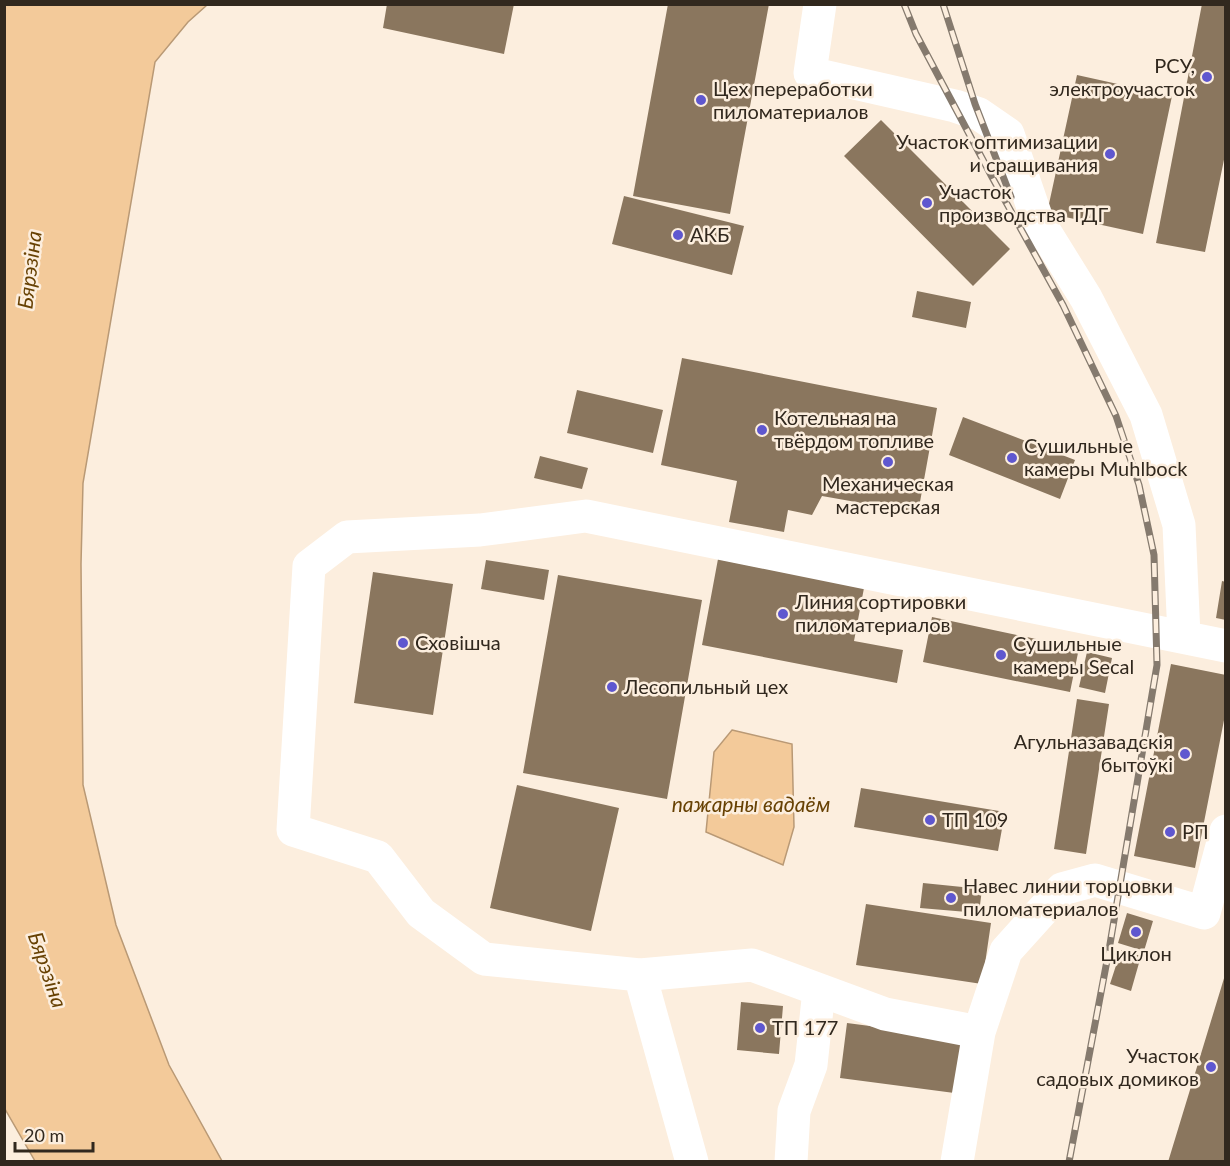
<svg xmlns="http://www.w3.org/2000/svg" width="1230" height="1166" font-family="Lato,sans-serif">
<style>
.water{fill:#f3ca9a;stroke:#b99975;stroke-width:1.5}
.building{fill:#8a765e}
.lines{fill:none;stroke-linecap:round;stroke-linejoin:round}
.minor{stroke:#fff;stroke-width:33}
.rail-casing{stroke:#857a6e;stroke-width:7}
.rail{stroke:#fceede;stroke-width:4.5;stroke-dasharray:14;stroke-linecap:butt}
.poi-dot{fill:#5f57cf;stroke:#fceede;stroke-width:2}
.labels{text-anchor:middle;stroke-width:5;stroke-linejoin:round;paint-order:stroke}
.poi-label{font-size:20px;fill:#31281e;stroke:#fceede;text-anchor:start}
.water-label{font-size:21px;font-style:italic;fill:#674103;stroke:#fceede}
</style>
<rect width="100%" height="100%" fill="#fceede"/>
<!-- water -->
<path class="water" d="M4,5h203l-19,17 -33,40 -72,421 -2,81 2,221 33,140 53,140 53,96h-187l-30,-52z
M732,730l60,14 2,83 -11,38 -77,-33 8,-80z"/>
<!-- building -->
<path class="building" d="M387,4h127l-10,50 -121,-26z
M668,4h101l-39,210 -97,-18z
M1202,4h24v146l-21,102 -49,-9z
M1077,75l95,21 -29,138 -96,-21z
M881,120l129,129 -37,37 -129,-130z
M624,196l120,30 -12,49 -120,-31z
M917,291l54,11 -5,26 -54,-11z
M682,358l255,50 -19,105 -96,-17 -10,19 -24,-5 -4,22 -55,-10 8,-41 -76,-16z
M577,390l86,20 -10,43 -86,-20z
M963,417l112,43 -15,39 -111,-44z
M540,456l48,12 -6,21 -48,-11z
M718,559l146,29 -10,53 49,9 -6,33 -195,-38z
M486,560l63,10 -5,30 -63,-11z
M373,572l80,12 -20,131 -79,-12z
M558,575l144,25 -35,199 -144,-26z
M1222,581l4,1v38l-10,-2z
M932,617l147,31 -9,44 -147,-30z
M1087,652l25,6 -7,35 -26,-6z
M1171,664l55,11v35l-31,158 -61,-12z
M1077,699l32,5 -23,150 -32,-5z
M517,785l102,23 -28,123 -101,-23z
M861,788l144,24 -7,39 -144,-24z
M923,883l59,6 -3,24 -59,-5z
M866,904l125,19 -9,61 -126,-19z
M1127,913l26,8 -9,30 -26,-8z
M1121,950l20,6 -10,35 -21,-7z
M1225,975l1,187h-58z
M741,1002l42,4 -4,48 -42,-4z
M847,1023l122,16 -7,55 -122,-16z"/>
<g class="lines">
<!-- minor -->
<path class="minor" d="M820,4l-10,69 145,33 24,8 29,20 29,85 49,79 60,117 33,110 5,111
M640,975l-156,-16 -63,-46 -43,-56 -85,-27 16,-264 38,-29 133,-7 106,-14 640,130
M692,1162l-52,-187 112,-10 133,49 94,18 27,-81 56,-62 33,-9 109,33 22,-82
M791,1162l3,-51 17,-46 8,-75
M957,1162l22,-130"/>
<defs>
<path id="rail" d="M904,4l12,30 76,143 71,128 53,111 23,69 15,70 3,110 -48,285 -40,212
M943,4l32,100 36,93"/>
</defs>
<!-- rail casing -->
<use href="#rail" class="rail-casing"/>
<!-- rail -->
<use href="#rail" class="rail"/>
</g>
<!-- markers -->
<g class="poi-dot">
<circle cx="1207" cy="77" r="6"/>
<circle cx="701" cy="100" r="6"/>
<circle cx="1110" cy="154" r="6"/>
<circle cx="927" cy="203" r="6"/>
<circle cx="678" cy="235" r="6"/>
<circle cx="762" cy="430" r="6"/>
<circle cx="1012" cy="458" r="6"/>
<circle cx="888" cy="462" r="6"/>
<circle cx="783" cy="614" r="6"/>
<circle cx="403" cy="643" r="6"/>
<circle cx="1001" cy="655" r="6"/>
<circle cx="612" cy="687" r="6"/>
<circle cx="1185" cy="754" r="6"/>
<circle cx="930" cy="820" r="6"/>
<circle cx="1170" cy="832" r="6"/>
<circle cx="951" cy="898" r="6"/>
<circle cx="1136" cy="932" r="6"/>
<circle cx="760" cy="1028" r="6"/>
<circle cx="1211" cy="1067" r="6"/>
</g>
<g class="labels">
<!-- poi labels -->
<g class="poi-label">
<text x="1195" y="73" text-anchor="end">РСУ,<tspan x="1195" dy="23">электроучасток</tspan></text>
<text x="713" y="96">Цех переработки<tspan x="713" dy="23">пиломатериалов</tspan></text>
<text x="1098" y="149" text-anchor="end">Участок оптимизации<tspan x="1098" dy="23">и сращивания</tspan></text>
<text x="939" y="199">Участок<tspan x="939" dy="23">производства ТДГ</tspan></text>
<text x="690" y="242">АКБ</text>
<text x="774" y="425">Котельная на<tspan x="774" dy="23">твёрдом топливе</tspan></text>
<text x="1024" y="453">Cушильные<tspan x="1024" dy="23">камеры Muhlbock</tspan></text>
<text x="888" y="491" text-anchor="middle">Механическая<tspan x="888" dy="23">мастерская</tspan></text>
<text x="795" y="609">Линия сортировки<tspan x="795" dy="23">пиломатериалов</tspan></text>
<text x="415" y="650">Сховішча</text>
<text x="1013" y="651">Сушильные<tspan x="1013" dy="23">камеры Secal</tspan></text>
<text x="624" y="694">Лесопильный цех</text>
<text x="1173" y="749" text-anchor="end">Агульназавадскія<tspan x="1173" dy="23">бытоўкі</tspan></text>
<text x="942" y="827">ТП 109</text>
<text x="1182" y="839">РП</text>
<text x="963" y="893">Навес линии торцовки<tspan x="963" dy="23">пиломатериалов</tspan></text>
<text x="1136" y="961" text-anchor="middle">Циклон</text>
<text x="772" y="1035">ТП 177</text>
<text x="1199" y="1063" text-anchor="end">Участок<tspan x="1199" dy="23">садовых домиков</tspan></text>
</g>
<!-- water labels -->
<g class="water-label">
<text transform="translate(30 270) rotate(-83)" y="7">Бярэзіна</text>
<text x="751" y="812">пажарны вадаём</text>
<text transform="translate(47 970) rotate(71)" y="7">Бярэзіна</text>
</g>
</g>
<!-- border -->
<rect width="1230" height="1166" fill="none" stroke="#31281e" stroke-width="12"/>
<!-- scale -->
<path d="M15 1142v9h78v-9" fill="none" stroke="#31281e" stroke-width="3"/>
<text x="24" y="1142" font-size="18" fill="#31281e" stroke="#fceede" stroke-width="4.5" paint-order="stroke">20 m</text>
</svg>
